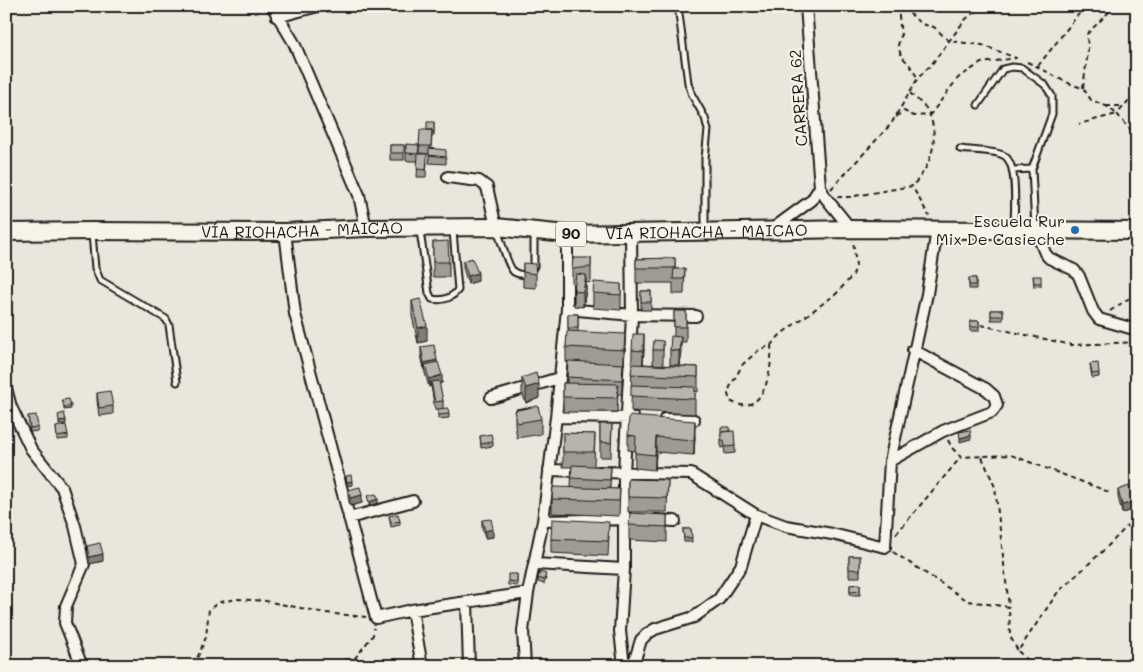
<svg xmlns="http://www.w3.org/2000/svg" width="1143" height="672" font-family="Mali,sans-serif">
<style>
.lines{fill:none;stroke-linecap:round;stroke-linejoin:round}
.service-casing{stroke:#1c1c1c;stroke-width:9}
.minor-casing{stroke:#1c1c1c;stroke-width:14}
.trunk-casing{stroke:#1c1c1c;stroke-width:20}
.path{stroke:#1c1c1c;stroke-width:2;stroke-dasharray:5 4;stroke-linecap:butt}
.service{stroke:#f7f3e8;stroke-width:5}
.minor{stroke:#f7f3e8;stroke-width:10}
.trunk{stroke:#f7f3e8;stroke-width:16}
.wall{fill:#9d9b94;stroke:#1c1c1c}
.shaded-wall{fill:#7f7e78;stroke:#1c1c1c}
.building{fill:#b6b4ac;stroke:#1c1c1c}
.poi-dot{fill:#1f6fb2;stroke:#f7f3e8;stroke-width:2}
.labels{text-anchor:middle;stroke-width:4;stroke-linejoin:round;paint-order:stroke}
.shield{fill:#f7f3e8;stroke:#5e5c59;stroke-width:1}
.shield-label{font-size:15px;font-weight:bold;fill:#1c1c1c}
.street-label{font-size:16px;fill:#1c1c1c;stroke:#f7f3e8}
.poi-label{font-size:16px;fill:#1c1c1c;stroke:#f7f3e8;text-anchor:end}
</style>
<rect width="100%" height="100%" fill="#eae6dc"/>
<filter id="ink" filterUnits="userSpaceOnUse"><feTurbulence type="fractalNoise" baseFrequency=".02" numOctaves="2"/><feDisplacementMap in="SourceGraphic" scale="10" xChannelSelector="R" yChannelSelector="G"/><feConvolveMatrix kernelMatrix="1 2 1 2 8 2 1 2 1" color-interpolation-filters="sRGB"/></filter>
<g filter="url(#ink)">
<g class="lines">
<defs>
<path id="service" d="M678,6l10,77 4,12 13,23 3,12 -3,28v71
M978,105l25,-36 9,-2 10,1 23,17 7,11v18l-20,55 3,59
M960,149c12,2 33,1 43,6 16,7 11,57 11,72
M1013,170l19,-1
M497,229c4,10 10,37 17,43 3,2 8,3 12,2 5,-2 6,-4 8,-8v-34
M420,231l9,62 3,6c10,2 19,0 26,-9l-5,-59
M92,234l3,34 5,12 66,39 3,6 8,57"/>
<path id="minor" d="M272,6l22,37 65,152 7,33
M806,6l14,181 5,10 26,32
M277,17l41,-11
M448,177l31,4 8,6 9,40
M1035,229l10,24 4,5 25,12 5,6 14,35 6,8 38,11
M771,230l41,-30 8,-13
M285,232l10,82 81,304 36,-8 116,-17
M567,309l65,6 64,1
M6,388l5,19 20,42 31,39 13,38 9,38 -18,42 -1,17 17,43
M491,398l68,-20
M556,417l77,1
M665,419l29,1
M890,461l53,-30 49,-19 5,-7 -3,-9 -8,-7 -73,-39
M549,470l35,1
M599,472l92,2 65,41 30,11 46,8 53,13 5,-86 37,-167 10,-65
M349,518l64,-17
M656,520l19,1
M543,521l86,-2
M535,564l89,5
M467,602l2,64
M412,610l10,56
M525,666l-2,-35 5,-38 15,-72 13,-104 11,-108v-75
M624,666l-4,-35 4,-62v-96l8,-158 -1,-82
M633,666l8,-26 6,-6 8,-5 39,-12 25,-18 22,-33 15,-51"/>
<g id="trunk">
<path id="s1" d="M6,232l86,-1 193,1 81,-4 130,-1 71,7 284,-5 286,2"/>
</g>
</defs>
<!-- service casing -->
<use href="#service" class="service-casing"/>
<!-- minor casing -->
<use href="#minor" class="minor-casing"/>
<!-- trunk casing -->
<use href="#trunk" class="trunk-casing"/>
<!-- path -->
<path class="path" d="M898,6l3,30 -3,9 3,11 8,8 8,13
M1027,62c20,8 35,21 56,26l8,12 15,6 11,8 -38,10
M1038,66l47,-60
M1083,88l5,-37 -1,-17 23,-23 1,-5
M910,93c6,6 16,13 19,20 11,27 2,54 -17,73
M1137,100l-7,-1 -13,15 20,24
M1106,106h18
M896,117l8,-6 10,5 16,-1 28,-37 23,-15 35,-5 -34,-13 -33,-4 -15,-14 -13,-3 -19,-18
M831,189l60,-65 27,-46 13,-13 34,-45 16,-14
M837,197h12l63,-11 17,30
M1110,311l27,-18
M981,325l91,20 65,-3
M771,345c2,24 -7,75 -41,56l-2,-7 2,-7 13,-23 16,-14 12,-5 10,-11 55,-40 17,-19 3,-9 -3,-26
M948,440l4,8 9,9 50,-2 98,37
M982,457l13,30 14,120
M896,534l65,-77
M893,552l75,49 41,6 1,29 8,15 40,-59 48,-44 31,-32
M1018,651l16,15
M194,666l12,-29 3,-28 11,-7 17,-3 29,2 59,12 41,4
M328,666l8,-5 18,-2
M349,666l24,-31 1,-7"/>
<!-- service -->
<use href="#service" class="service"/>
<!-- minor -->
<use href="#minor" class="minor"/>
<!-- trunk -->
<use href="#trunk" class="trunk"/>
</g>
<!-- wall -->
<path class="wall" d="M434,122v14h-2l-1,12 15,9v7l-17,-1v-9l-10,-1v-7l8,-16z
M406,144l13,10 8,8 -1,15h-9l1,-16h-12z
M390,145h14v15h-14z
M433,242l16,20v15h-16z
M591,258v24l-5,1v7l-3,17 -9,-1v-15l1,-7h-3v-15z
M675,258v11h10l-1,25h-11v-11h-37v-24z
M463,261l15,20 -10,3 -5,-16z
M523,263l13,11v14l-13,-1z
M1033,276l8,7v3l-7,1z
M969,278h7v11h-7z
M621,284v26l-28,-2v-15z
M641,291h10v19h-10z
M412,301l15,40 -9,2 -6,-27z
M991,310h12v10h-12z
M674,311h12v31h-5l-2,23h-9v-15l4,-14z
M568,314h10v18l47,17 -1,16h-1l-1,29h-4l-1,18h-54v-29h4l1,-21h-2v-15l2,-16z
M970,321h9v10h-9z
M663,341v24h-10v-15z
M421,347l16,15 5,21 -3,1 4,17v7l6,6v4l-11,1v-10l-3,1 -4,-24 -2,1 -4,-14 -4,-18z
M644,349l-1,15 55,3v25l-3,-1v23l-64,-3 1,-61z
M1090,364l9,9v4l-7,1z
M522,378l17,20 -13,5 -4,-10z
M97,393l16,13v8l-14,2 -2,-16z
M528,408l13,11v15l-24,4 -2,-13v-15z
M28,416l10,11v4l-8,1z
M600,424h12l-1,33h-11z
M56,427l12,8v4l-11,1z
M730,431l5,15v7l-10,1 -1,-7 -3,1v-16z
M563,433l32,1 -1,32 17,1 -1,22h10l-1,27 -67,-3v-14l19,-12 1,-20h-9z
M628,435l67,1 -1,19 -38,-3 -1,18 -20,-2v-17l-7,-1z
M480,436l13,6v4l-12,2z
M628,479l40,1 -1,32h-39z
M348,490l14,13 -12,3 -2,-9z
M1118,490l16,20 -12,3 -4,-16z
M667,515v27l-38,-2v-15z
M389,516l11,5v4l-9,2z
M482,520l11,17 -8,1 -3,-10z
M683,529h8l1,13h-8z
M609,536l-1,20 -57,-3v-14z
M87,546l16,15 -14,3 -2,-10z
M849,556h11v21h-11z
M517,574v12l-9,-1v-4z
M538,578h8l-2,6 -6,-2z
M860,584v11h-10v-10z"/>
<!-- shaded-wall -->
<path class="shaded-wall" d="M478,273v8l-10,3v-8z
M586,275v15l-3,17v-15z
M427,326v15l-9,2v-15z
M625,334v15l-1,16v-15z
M644,334v15l-1,16v-14z
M681,337v15l-2,13v-14z
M437,360v8l-12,-3 -1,5v-7z
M623,364v15l-1,15v-14z
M442,375v8l-11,3v-4v4l-2,1v-8z
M539,384v14l-13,5v-15z
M71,405v4l-7,1v-3z
M66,420v4l-7,1v-4z
M695,421v15l-1,19v-15z
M971,435v4l-11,3v-4z
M656,437v15l-1,18v-15z
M352,481v4l-5,1v-4z
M362,495v8l-12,3v-8z
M378,499v4l-9,3v-4z
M1134,502v8l-12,3v-8z
M493,529v8l-8,1v-7z
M103,554v7l-14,3v-7z"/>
<!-- building -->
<path class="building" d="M427,122h7v11l-2,-1v-2h-5z
M420,130h12l-1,16h-12z
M406,144l13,1 -1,9 -12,-1z
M390,145h14v8h-14z
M429,148l17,2v7l-17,-2z
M418,154h9l-1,16 -9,-1z
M448,241l1,21h-16v-20z
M472,258l6,15 -10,3 -5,-15z
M573,258h18v9l-19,2z
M675,258v10h-39v-9z
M523,263l12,1 1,10 -13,-2z
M674,269h11l-1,10h-11z
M576,274l10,1 -3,17 -9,-1z
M1033,276h8v7h-7z
M969,278h7v7h-7z
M594,282l27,2v11l-28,-2z
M641,291h10v11h-10z
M420,299l7,27 -9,2 -6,-27z
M991,310h12v6h-12z
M674,311h12v16h-12z
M568,314h10v14h-10z
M970,321h9v6h-9z
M567,331l58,3 -1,16 -58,-3z
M633,334h11l-1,17 -11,-1z
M671,336l10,1 -2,14 -9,-1z
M654,340l9,1v9h-10z
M434,345l3,15 -13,3 -3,-16z
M568,361l55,3 -1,16 -55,-3z
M438,362l4,13 -13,4 -4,-14z
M1098,363l1,10 -7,1 -2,-10z
M632,364l66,3v10l-67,-3z
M536,373l3,11 -13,4 -4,-10z
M439,381l4,20 -8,1 -4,-20z
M563,383l55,1 -1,14 -54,-1z
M631,385l64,2v12l-64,-3z
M110,391l3,15 -14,2 -2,-15z
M69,399l2,6 -7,2 -2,-7z
M538,406l3,13 -24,4 -2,-13z
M527,407l1,1 -12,2v-1z
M448,408l1,6 -11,1v-6z
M64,413l2,7 -7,1 -1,-6z
M36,415l2,12 -8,1 -2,-12z
M629,416l66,5 -1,19 -38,-3 -1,18 -20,-2 1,-17 -8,-1z
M600,424h12l-1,19 -11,-1z
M66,425l2,10 -11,2 -1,-10z
M721,427h9v4l-9,1z
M970,430l1,5 -11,3 -1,-6z
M734,431l1,15 -10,1 -1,-7h-3v-8z
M563,433l32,1 -1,18h-31z
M491,434l2,8 -12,2 -1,-8z
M572,465l39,2 -1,13 -39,-2z
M351,475l1,6 -5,1 -1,-6z
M628,479l40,1 -1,18 -39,-1z
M1129,486l5,16 -12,3 -4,-15z
M360,487l2,8 -12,3 -2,-8z
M553,487l67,2 -1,12 -67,-2z
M376,494l2,5 -9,3 -2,-6z
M630,513l37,2v12l-38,-2z
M398,514l2,7 -9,2 -2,-7z
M491,519l2,10 -8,2 -3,-11z
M552,519l57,3 -1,19 -57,-2z
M683,529h8l1,9h-8z
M100,543l3,11 -14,3 -2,-11z
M849,556h11v14l-11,-1z
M540,572l6,2 -2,6 -6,-2z
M508,574h9v8l-9,-1z
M860,584v7l-10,1v-7z"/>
</g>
<!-- markers -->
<circle class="poi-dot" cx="1075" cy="230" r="5"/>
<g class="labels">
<!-- shield labels -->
<rect class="shield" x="556" y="221.5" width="30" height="25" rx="4"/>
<g class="shield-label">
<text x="571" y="239">90</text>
</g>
<!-- street labels -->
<g class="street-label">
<text transform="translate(798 98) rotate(-94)" y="6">CARRERA 62</text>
<text dy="6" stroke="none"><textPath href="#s1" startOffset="296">VÍA RIOHACHA - MAICAO</textPath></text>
<text dy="6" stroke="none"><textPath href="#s1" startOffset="701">VÍA RIOHACHA - MAICAO</textPath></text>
</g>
<!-- poi labels -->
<g class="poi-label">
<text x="1065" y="227">Escuela Rur<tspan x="1065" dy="18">Mix De Casieche</tspan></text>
</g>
</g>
<!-- margin -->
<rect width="1143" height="672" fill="none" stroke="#f7f3e8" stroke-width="25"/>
<rect x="12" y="12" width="1118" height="647" fill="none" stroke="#1c1c1c" stroke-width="2" filter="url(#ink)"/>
</svg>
